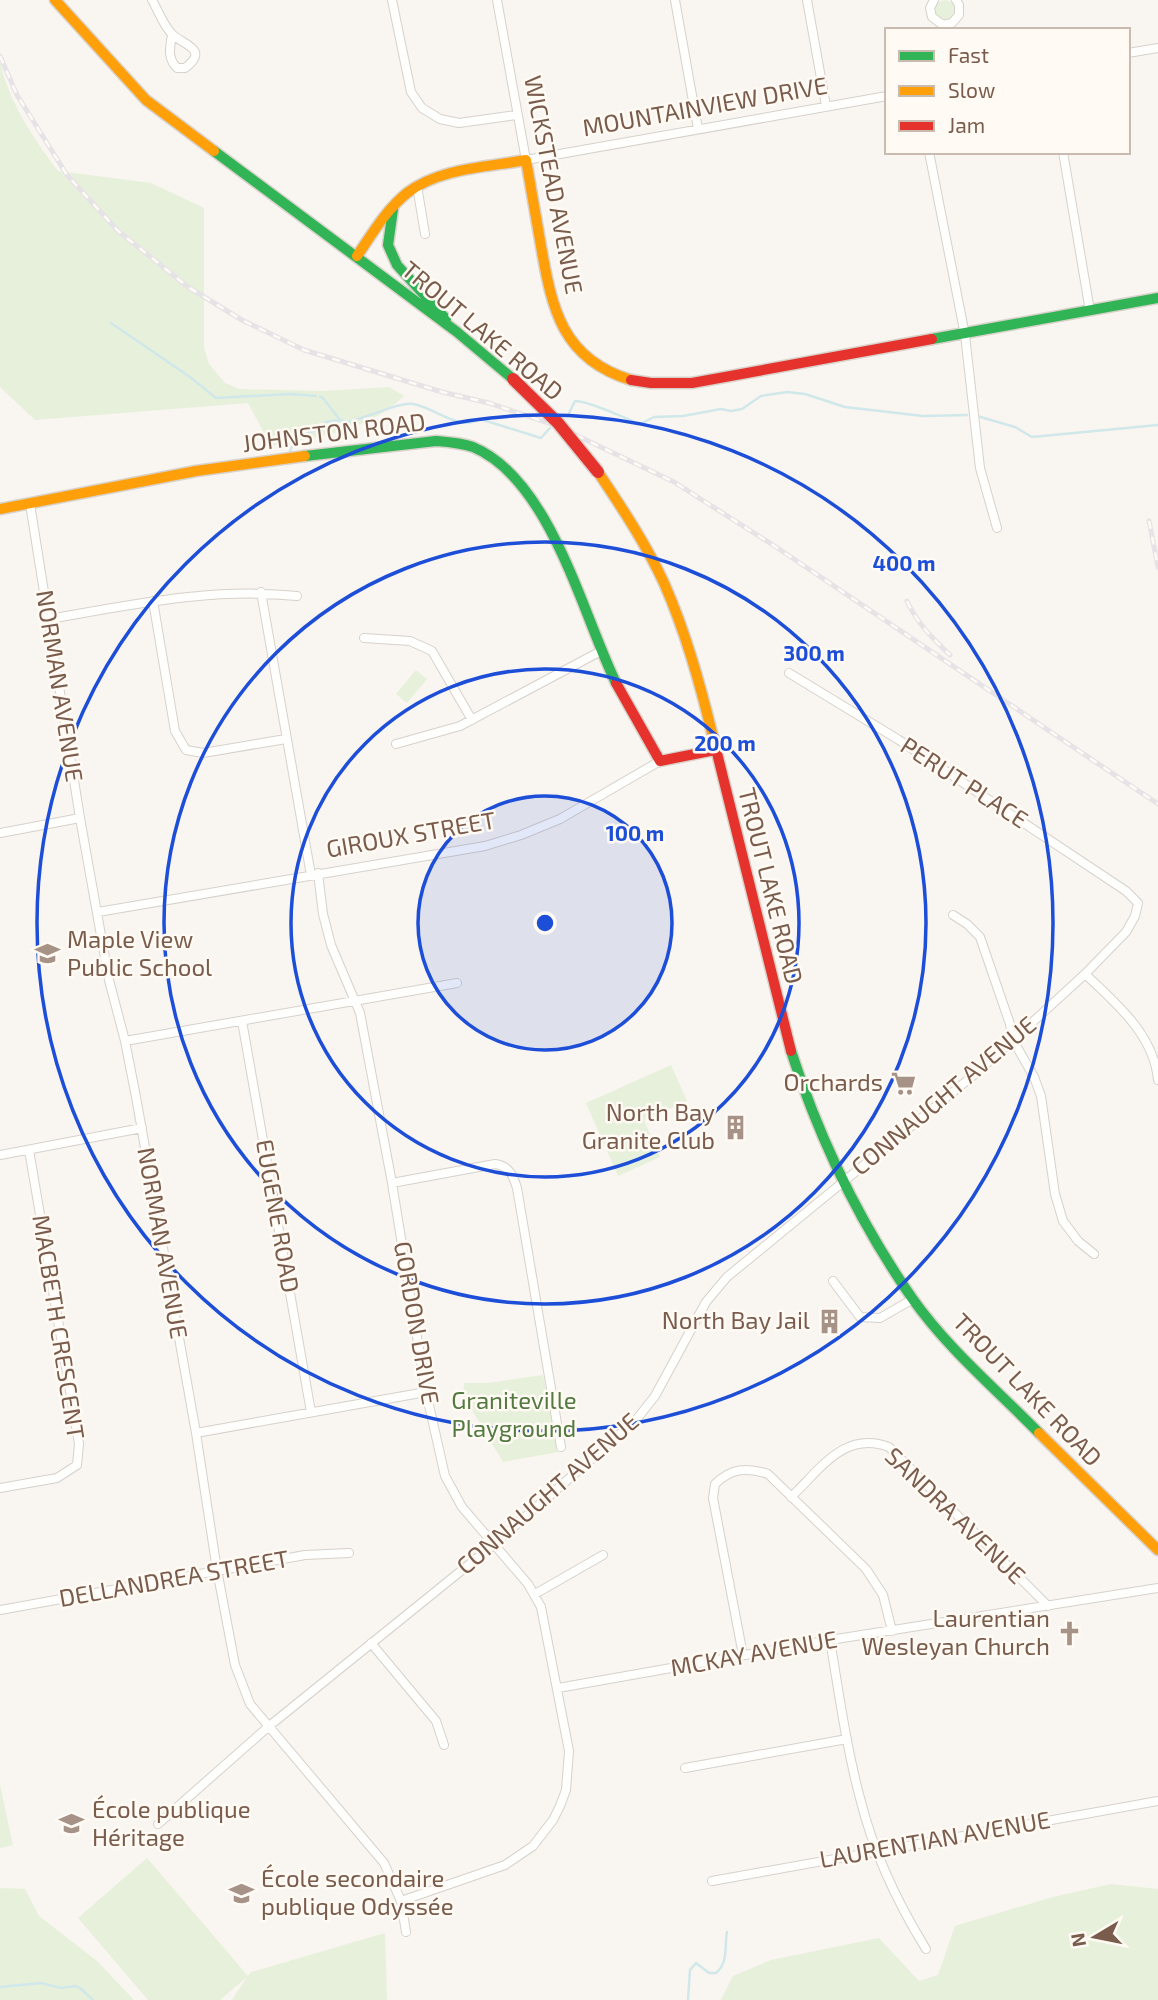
<svg xmlns="http://www.w3.org/2000/svg" width="1158" height="2000" font-family="'Exo 2',sans-serif">
<style>
.green{fill:#e7f0db}
.lines{fill:none;stroke-linecap:round;stroke-linejoin:round}
.stream{stroke:#d0e8ea;stroke-width:2.5}
.street-casing{stroke:#d7d1cb;stroke-width:10}
.fast-casing{stroke:#d9d2cb;stroke-width:13}
.slow-casing{stroke:#d9d2cb;stroke-width:13}
.jam-casing{stroke:#d9d2cb;stroke-width:13}
.street{stroke:#fefefd;stroke-width:8}
.fast{stroke:#30b455;stroke-width:10}
.slow{stroke:#ff9f0a;stroke-width:10}
.jam{stroke:#e5322d;stroke-width:10}
.rail-casing{stroke:#e6e3e7;stroke-width:5}
.rail{stroke:#fffaf3;stroke-width:2.5;stroke-dasharray:8;stroke-linecap:butt}
.jam-bridge-casing{stroke:#dad1cc;stroke-width:15;stroke-linecap:butt}
.jam-bridge{stroke:#e5322d;stroke-width:12}
.ring{fill:none;stroke:#1d4ed8;stroke-width:3.5}
.labels{text-anchor:middle;stroke-width:5;stroke-linejoin:round;paint-order:stroke}
.street-label{font-size:24px;fill:#7a5c4d;stroke:#fffaf3}
.poi-label{font-size:24px;fill:#7a5c4d;stroke:#fffaf3;text-anchor:end}
.park-label{font-size:24px;fill:#537a41;stroke:#fffaf3}
.centre{fill:#1d4ed8;stroke:#fffaf3;stroke-width:3.5}
.ring-label{font-size:21px;text-anchor:middle;font-weight:bold;fill:#1d4ed8;stroke:#fffaf3;stroke-width:5;stroke-linejoin:round;paint-order:stroke}
</style>
<rect width="100%" height="100%" fill="#f9f5f0"/>
<!-- green -->
<path class="green" d="M935 10a10 10 0 1 1 20 0a10 10 0 1 1-20 0Z
M0,61c8,40 34,78 58,110l93,12 53,25v140l5,16 16,19 15,6 83,2 66,-4 15,9c-38,36 -83,40 -133,50l-23,-43 -213,17 -35,-33z
M416,670l11,9 -20,24 -11,-9z
M671,1065l16,36 -43,19 16,37 -42,19 -32,-73z
M543,1375l15,77 -55,10 -40,-67 1,-12h24z
M0,1785l13,60 -13,3z
M147,1858l101,118 3,-4 134,-39 2,67h-155l15,-23 -27,23h-72l-70,-82z
M1111,1884l47,5v111h-437l12,-24 38,-16 108,-22 40,43 19,-6 17,-49 98,-29z
M0,1888l25,1 14,27 58,45 37,39h-134z"/>
<g class="lines">
<!-- stream -->
<path class="stream" d="M111,323l79,54 26,21 74,-4 26,2
M320,397h2l18,23
M569,413l6,-12c15,0 49,17 65,23l14,-7 29,-1 38,-7 10,2 11,-2 19,-13 26,-4 18,2 40,13 78,9 44,-1
M977,416l38,11 17,10 126,-12
M290,451l8,-16 19,-5 9,-8 14,-2 9,2c16,-4 50,-20 64,-18 21,3 46,28 67,15l61,19 9,-10
M0,1987l41,-4 20,5 14,-2 5,2 13,12
M688,2000l2,-30 6,-7 13,10h7c13,-11 8,-26 11,-41"/>
<defs>
<path id="street" d="M152,0c6,10 11,25 20,34 9,10 39,15 13,34h-8c-10,-10 -7,-21 -5,-33
M392,0l19,92 11,16 18,11 19,4 57,-8
M497,0l29,160 361,-64
M675,0l23,129
M807,0l19,106
M934,0l-4,8 2,9 11,8 9,-2 7,-8v-10l-3,-5
M1128,53l30,-5
M929,152l36,183 15,133 17,60
M1063,152l27,159
M417,186l8,48
M30,504l50,314 29,162 16,61 11,56 60,336 21,137 18,95 15,39 134,159 17,38 5,31
M261,592l50,283
M153,601l22,130 11,19 17,3 83,-14
M49,619c82,-14 164,-32 248,-23
M364,638l46,3 22,10 40,69
M396,744l64,-18 141,-75
M0,833l80,-15
M318,873l5,41 8,31 29,68 32,170 34,209 19,84 17,31 66,77 13,23 28,144 -3,39 -6,16 -7,14 -20,26 -28,19 -104,36
M98,912l387,-66 36,-11 39,-16 100,-58
M953,915l14,9 13,13 30,87 3,16 21,37 7,19 14,98 8,27 15,20 16,13
M1085,974c31,29 69,61 73,106
M242,1021l69,391
M125,1041l332,-58
M0,1155l142,-27
M392,1183l103,-19c14,2 18,11 22,24l44,259
M833,1281l27,36 20,1 33,-19
M196,1433l230,-41
M0,1488l57,-10 20,-13 2,-21 -50,-294
M791,1497c29,-27 53,-67 98,-50l159,159
M535,1594l68,-39
M0,1610l305,-55 44,-2
M830,1640c9,53 16,106 30,158 13,53 37,104 66,151
M371,1643l65,78 8,24
M743,1655l-30,-157 2,-14c16,-16 32,-17 53,-10l98,95 17,26 9,36
M558,1688l272,-48 328,-52
M685,1768l162,-29
M158,1824l110,-97 225,-182 143,-125 19,-24 51,-94 21,-25 248,-203 38,-34 72,-66 41,-42 9,-16 3,-13 -12,-12 -227,-151 -110,-67
M712,1881l446,-80"/>
<path id="fast" d="M214,151l243,181 56,47
M393,209l-5,36 9,20 49,54
M932,339l226,-41
M305,456l131,-15c12,1 25,2 37,6 77,32 109,166 143,236
M791,1051c28,87 69,172 121,247 35,50 85,92 127,135"/>
<path id="slow" d="M55,0l91,100 68,51
M357,256c15,-22 29,-46 50,-63 32,-25 81,-26 119,-33 5,29 10,57 15,86 11,63 21,113 90,134
M598,472c24,36 48,72 66,111 22,50 36,101 49,154
M0,509l196,-38 109,-15
M1039,1433l119,117"/>
<path id="jam" d="M631,380l20,3h41l240,-44
M616,683l44,78 55,-11
M713,737l78,314"/>
</defs>
<!-- street casing -->
<use href="#street" class="street-casing"/>
<!-- fast casing -->
<use href="#fast" class="fast-casing"/>
<!-- slow casing -->
<use href="#slow" class="slow-casing"/>
<!-- jam casing -->
<use href="#jam" class="jam-casing"/>
<!-- street -->
<use href="#street" class="street"/>
<!-- fast -->
<use href="#fast" class="fast"/>
<!-- slow -->
<use href="#slow" class="slow"/>
<!-- jam -->
<use href="#jam" class="jam"/>
<defs>
<path id="rail" d="M0,56l17,39 50,80 50,55 71,57 54,33 62,30 138,42 47,11 68,23 117,56 102,65 382,257
M1149,521l9,46
M907,601c10,22 25,37 43,54"/>
</defs>
<!-- rail casing -->
<use href="#rail" class="rail-casing"/>
<!-- rail -->
<use href="#rail" class="rail"/>
<defs>
<path id="jam-bridge" d="M513,379l45,44 40,49"/>
</defs>
<!-- jam-bridge casing -->
<use href="#jam-bridge" class="jam-bridge-casing"/>
<!-- jam-bridge -->
<use href="#jam-bridge" class="jam-bridge"/>
</g>
<!-- distance rings -->
<circle cx="545" cy="923" r="127" fill="#1d4ed8" fill-opacity=".12"/>
<g class="ring">
<circle cx="545" cy="923" r="127"/>
<circle cx="545" cy="923" r="254"/>
<circle cx="545" cy="923" r="381"/>
<circle cx="545" cy="923" r="508"/>
</g>
<!-- icons -->
<defs>
<symbol id="school-bare" viewBox="-9 -9 18 18"><path d="M0-5L7-2L0 1L-7-2ZM-4 1L0 2.5L4 1V4Q0 6-4 4Z" fill="#a69286" stroke="#fffaf3" stroke-width="2.5" paint-order="stroke"/></symbol>
<symbol id="supermarket-bare" viewBox="-9 -9 18 18"><path d="M-6-5.5h2.5l.6 2H6L4.5 2H-2.5L-4.4-4H-6ZM-1.5 3.2a1.3 1.3 0 1 0 .1 0ZM3 3.2a1.3 1.3 0 1 0 .1 0Z" fill="#a69286" stroke="#fffaf3" stroke-width="2.5" paint-order="stroke"/></symbol>
<symbol id="building-bare" viewBox="-9 -9 18 18"><path d="M-4-6H4V6H1V3H-1V6H-4ZM-2.5-4.3h1.7v1.8h-1.7ZM.8-4.3h1.7v1.8H.8ZM-2.5-1h1.7V.8h-1.7ZM.8-1h1.7V.8H.8Z" fill="#a69286" stroke="#fffaf3" stroke-width="2.5" paint-order="stroke"/></symbol>
<symbol id="church-bare" viewBox="-9 -9 18 18"><path d="M-1.2-6h2.4v3.5h3.3v2.4h-3.3V6h-2.4V-.1h-3.3v-2.4h3.3Z" fill="#a69286" stroke="#fffaf3" stroke-width="2.5" paint-order="stroke"/></symbol>
</defs>
<g fill-rule="evenodd">
<use href="#school-bare" x="30" y="936" width="35" height="35"/>
<use href="#supermarket-bare" x="886" y="1066" width="35" height="35"/>
<use href="#building-bare" x="718" y="1110" width="35" height="35"/>
<use href="#building-bare" x="812" y="1304" width="35" height="35"/>
<use href="#church-bare" x="1052" y="1616" width="35" height="35"/>
<use href="#school-bare" x="54" y="1806" width="35" height="35"/>
<use href="#school-bare" x="224" y="1876" width="35" height="35"/>
</g>
<g class="labels">
<!-- street labels -->
<g class="street-label">
<text transform="translate(705 107) rotate(-10)" y="8">MOUNTAINVIEW DRIVE</text>
<text transform="translate(553 185) rotate(79)" y="8">WICKSTEAD AVENUE</text>
<text transform="translate(482 331) rotate(40)" y="8">TROUT LAKE ROAD</text>
<text transform="translate(334 433) rotate(-7)" y="8">JOHNSTON ROAD</text>
<text transform="translate(59 686) rotate(81)" y="8">NORMAN AVENUE</text>
<text transform="translate(964 783) rotate(33)" y="8">PERUT PLACE</text>
<text transform="translate(411 835) rotate(-10)" y="8">GIROUX STREET</text>
<text transform="translate(770 886) rotate(76)" y="8">TROUT LAKE ROAD</text>
<text transform="translate(944 1096) rotate(-40)" y="8">CONNAUGHT AVENUE</text>
<text transform="translate(277 1216) rotate(80)" y="8">EUGENE ROAD</text>
<text transform="translate(162 1243) rotate(80)" y="8">NORMAN AVENUE</text>
<text transform="translate(416 1323) rotate(80)" y="8">GORDON DRIVE</text>
<text transform="translate(58 1327) rotate(81)" y="8">MACBETH CRESCENT</text>
<text transform="translate(1027 1390) rotate(46)" y="8">TROUT LAKE ROAD</text>
<text transform="translate(548 1494) rotate(-41)" y="8">CONNAUGHT AVENUE</text>
<text transform="translate(955 1516) rotate(44)" y="8">SANDRA AVENUE</text>
<text transform="translate(174 1579) rotate(-10)" y="8">DELLANDREA STREET</text>
<text transform="translate(754 1654) rotate(-10)" y="8">MCKAY AVENUE</text>
<text transform="translate(935 1840) rotate(-10)" y="8">LAURENTIAN AVENUE</text>
</g>
<!-- poi labels -->
<g class="poi-label">
<text x="67" y="948" text-anchor="start">Maple View<tspan x="67" dy="28">Public School</tspan></text>
<text x="883" y="1091">Orchards</text>
<text x="715" y="1121">North Bay<tspan x="715" dy="28">Granite Club</tspan></text>
<text x="810" y="1329">North Bay Jail</text>
<text x="1050" y="1627">Laurentian<tspan x="1050" dy="28">Wesleyan Church</tspan></text>
<text x="92" y="1818" text-anchor="start">École publique<tspan x="92" dy="28">Héritage</tspan></text>
<text x="261" y="1887" text-anchor="start">École secondaire<tspan x="261" dy="28">publique Odyssée</tspan></text>
</g>
<!-- park labels -->
<g class="park-label">
<text x="514" y="1409">Graniteville<tspan x="514" dy="28">Playground</tspan></text>
</g>
</g>
<circle cx="545" cy="923" r="10" class="centre"/>
<g class="ring-label">
<text x="904" y="571">400 m</text>
<text x="814" y="661">300 m</text>
<text x="725" y="751">200 m</text>
<text x="635" y="841">100 m</text>
</g>
<!-- legend -->
<rect x="885" y="28" width="245" height="126" fill="#fffaf3" stroke="#cabbb1" stroke-width="2"/>
<rect x="899" y="51" width="35" height="10" fill="#30b455" stroke="#cabbb1" stroke-width="2"/>
<text x="948" y="63" font-size="21" fill="#7a5c4d">Fast</text>
<rect x="899" y="86" width="35" height="10" fill="#ff9f0a" stroke="#cabbb1" stroke-width="2"/>
<text x="948" y="98" font-size="21" fill="#7a5c4d">Slow</text>
<rect x="899" y="121" width="35" height="10" fill="#e5322d" stroke="#cabbb1" stroke-width="2"/>
<text x="948" y="133" font-size="21" fill="#7a5c4d">Jam</text>
<!-- north arrow -->
<g transform="translate(1095 1937) rotate(260)" stroke="#fffaf3" stroke-width="5" paint-order="stroke">
<path d="M0-5L12 26L0 18L-12 26Z" fill="#7a5c4d"/>
<text y="-10" font-size="19" font-weight="bold" text-anchor="middle" fill="#7a5c4d">N</text>
</g>
</svg>
